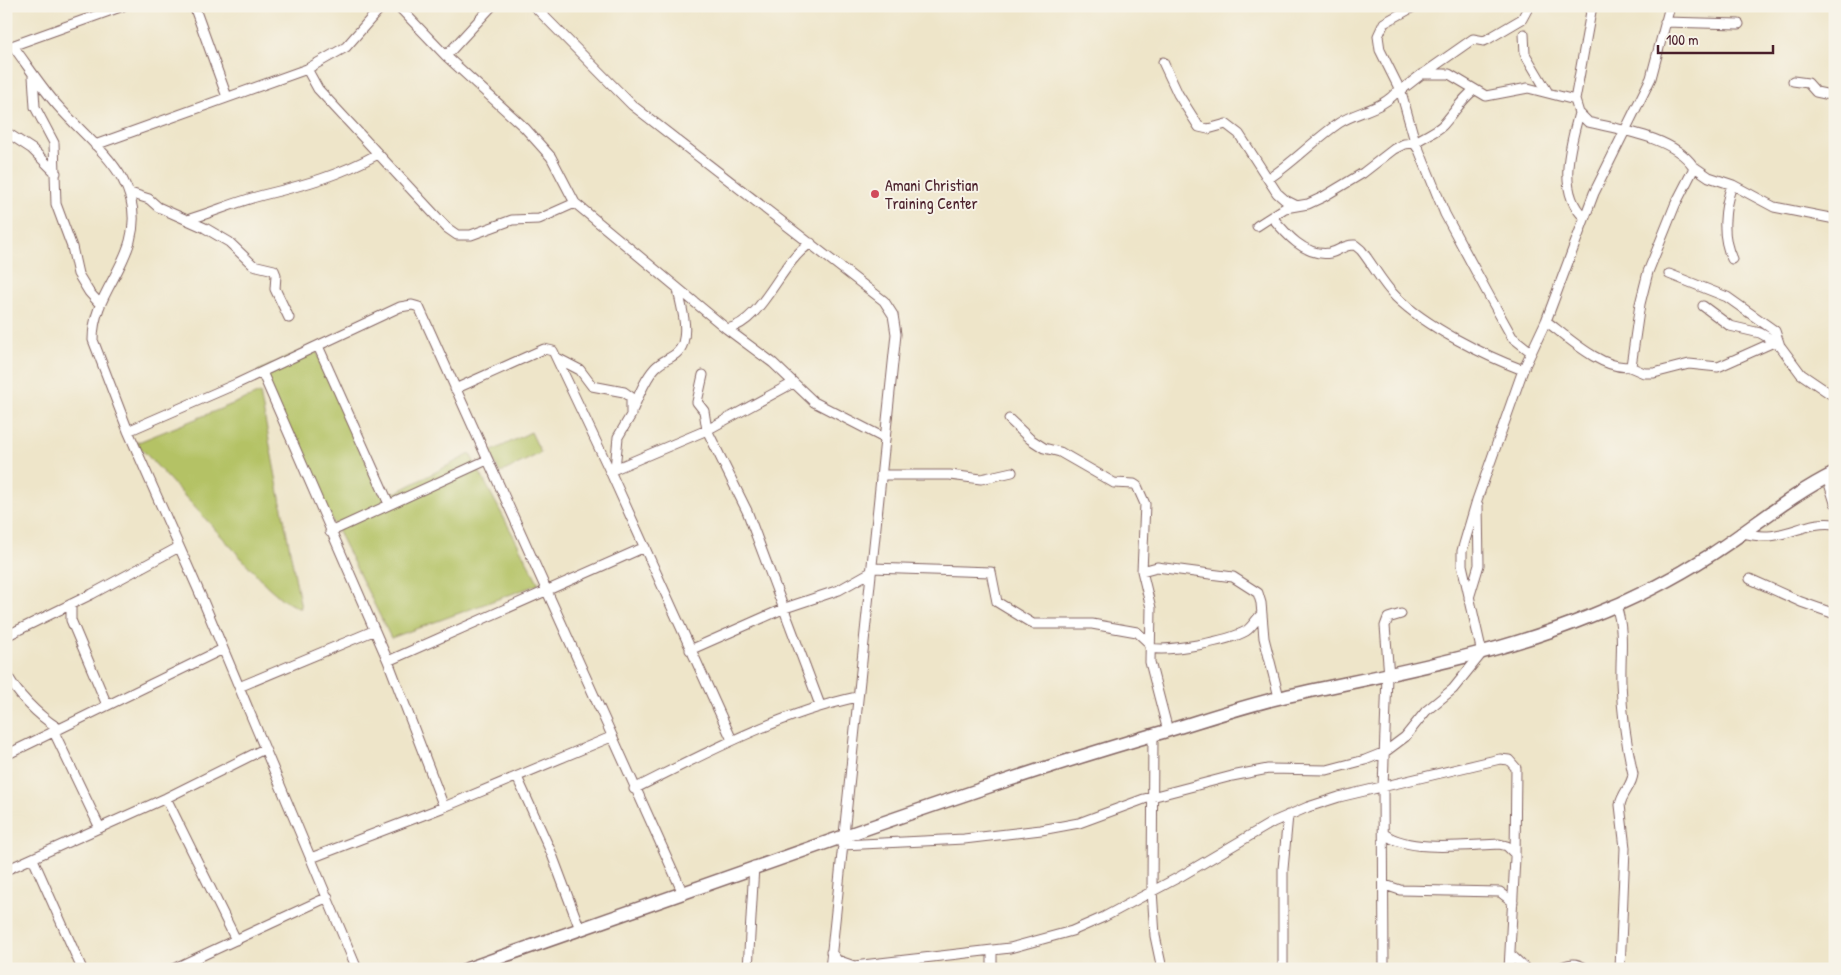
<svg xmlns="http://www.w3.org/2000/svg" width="1841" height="975" font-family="'Patrick Hand',sans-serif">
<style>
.green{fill:#b4c265;stroke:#7f7048}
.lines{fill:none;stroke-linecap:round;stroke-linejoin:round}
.street-casing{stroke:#836462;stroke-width:11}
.secondary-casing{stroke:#836462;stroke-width:15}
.street{stroke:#fff;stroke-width:9}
.secondary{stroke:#fff;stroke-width:12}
.poi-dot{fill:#d1495b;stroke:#f7f3e8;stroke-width:2}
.labels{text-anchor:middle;stroke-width:4;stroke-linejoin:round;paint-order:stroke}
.poi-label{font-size:16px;fill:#4a1f2b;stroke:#f7f3e8;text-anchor:start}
</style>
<rect width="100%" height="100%" fill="#f7f3e8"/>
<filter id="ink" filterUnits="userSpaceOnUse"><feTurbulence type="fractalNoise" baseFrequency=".02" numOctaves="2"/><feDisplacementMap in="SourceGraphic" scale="10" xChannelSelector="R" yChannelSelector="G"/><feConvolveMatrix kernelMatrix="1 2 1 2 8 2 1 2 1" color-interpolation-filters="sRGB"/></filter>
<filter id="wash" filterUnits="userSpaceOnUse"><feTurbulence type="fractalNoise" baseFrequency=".0096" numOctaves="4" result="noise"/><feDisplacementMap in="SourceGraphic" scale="20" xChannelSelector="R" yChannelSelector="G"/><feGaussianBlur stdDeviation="1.12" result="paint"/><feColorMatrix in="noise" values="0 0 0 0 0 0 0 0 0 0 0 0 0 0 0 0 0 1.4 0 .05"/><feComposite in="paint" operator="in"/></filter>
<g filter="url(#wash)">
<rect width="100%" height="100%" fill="#eee5c9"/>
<!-- green -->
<path class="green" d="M314,345l66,148 17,-1 73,-38 69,130 -148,54 -133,-267z
M260,393l41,215h-3l-15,-8 -17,-15 -130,-142z
M531,432l10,21 -41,20 -10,-21z"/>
</g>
<g filter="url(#ink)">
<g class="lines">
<defs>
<path id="street" d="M194,6l33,91
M382,6l-36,41 -39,22 11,20 129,139 10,7h14l41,-15 27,-1 36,-16
M398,6l48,50 79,72 26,29 24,46 152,126 46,34 41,39 70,36
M534,6l98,99 252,196 9,14 3,19 -66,635
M1415,6l-31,17 -6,13 2,14 21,42 15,53
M1665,22l74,2
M1524,34l1,20 22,37
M13,46c15,20 28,41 45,60 36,41 89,74 72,135 -10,36 -37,59 -37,99l35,91 73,165 156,373
M6,48l117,-42
M446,56l46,-50
M1163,62l15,32 21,33 9,2 18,-5 13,10 38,59 8,7 12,6
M1423,74l50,-35 11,2 4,-2 34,-20 7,-13
M33,76l2,31 19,36 2,61 16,43 6,27 11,18 10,11
M1793,81l15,2 8,9 19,4
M1400,91l22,-17h27l37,22 42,-8 47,12
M1579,113c-8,31 -23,78 5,104
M6,132l26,17 24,24
M1416,142c8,-6 20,-10 27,-17 10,-11 19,-26 31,-35
M95,145l212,-76
M1693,166l16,11 24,8 41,22 61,12
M1268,179c25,-16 46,-39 71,-56 20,-13 44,-13 60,-34
M1732,185c-8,23 -11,51 0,74
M130,193l19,6 9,8 47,21 24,14 24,23 21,5 2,5 -1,14 14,29
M1272,217c13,16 33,40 58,36 10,-2 14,-9 25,-8l6,5c12,15 21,33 35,47 31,30 87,58 127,73
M190,219c24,-7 48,-18 73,-24 42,-10 77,-20 115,-41
M1257,226l28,-18 23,-4 15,-7 40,-24 31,-24 10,-5 10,-1 5,7 26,64 42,78 25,45 19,15
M1669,274l58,23 48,34 5,15
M1703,306l27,20 30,7 9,5 12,9 20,27 34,23
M1546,321c20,15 58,51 85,45l9,-62 8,-32 27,-67 18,-35v-4c-20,-29 -72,-36 -105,-44l-9,-9 -4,-13 17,-94
M727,329c37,-8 52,-66 84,-86
M318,346l71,158
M557,358l23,12 12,16 32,6 7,5v18l-13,22 -3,32
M1630,367l14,6h10l35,-9 29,3 56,-25
M262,372l126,289 56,146
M703,375l-6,27 7,9 3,19 40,81 73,194
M455,389l89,-40 9,2 57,120 122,269
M633,409c6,-14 12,-30 22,-41 9,-10 24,-11 28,-25 5,-18 -2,-36 -5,-54
M1009,419l21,20 14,9 16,4 54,31 20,1 3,2 8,18 -3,67 9,37 -1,54 18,69
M128,431l108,-47 164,-77 12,-2 7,2 263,584
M610,471l97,-41 86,-47
M881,475h69l31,4 31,-7
M1827,477l8,26
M330,532l157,-72
M1741,532c41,14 61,-13 94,-8
M872,568l119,4 6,30 36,22h59l45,8 13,12
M1142,571l15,-4 76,10 25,16 3,10 3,35 15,59
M1750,579l51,23 34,12
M1469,598l10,-33 -1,-60
M71,604v16l36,85
M1616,606c9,25 4,50 5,76 1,31 5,61 12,92 -1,12 -11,19 -13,31l5,43 -5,121
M6,636l86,-42 87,-47
M1150,648c20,4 78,-7 96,-17 6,-4 10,-12 16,-17
M690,650l95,-42 54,-18 32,-18
M388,661l257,-114
M6,672c9,21 33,44 52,56
M1389,676l-4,-50 3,-8 13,-4
M239,687l134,-56
M53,730l47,98
M1153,735l-1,155 3,46 7,33
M6,755l217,-106
M517,777l34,75 29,77
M634,789c72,-36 144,-75 223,-92
M166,798l70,142
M1384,834c27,19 83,11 115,10l8,2 8,8
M842,845l122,-6 77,-9 38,-7 65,-24 88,-23 36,-7 59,1 38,-10 20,-8 20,-15 21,-26 27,-22 29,-36 -20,-88v-14l15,-51 46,-130 23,-49 48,-128 57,-115 19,-72
M311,858l133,-51 167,-70
M33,859l49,110
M6,870l160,-72 98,-49
M1385,885l15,5 100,2 13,10
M831,952l6,8 17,6 156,-18 62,-17 32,-14 77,-41 92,-54 35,-15 31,-10 161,-38 9,1 7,8 -1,90 -6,111
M1510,954l16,15
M173,969l155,-72
M748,969l6,-103
M992,969v-18
M1283,969v-100l5,-54
M1384,969l-1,-182 4,-111
M1557,969c11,-5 18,-8 29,0"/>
<path id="secondary" d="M467,969c125,-45 250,-89 375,-132 106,-37 213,-74 321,-105 40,-12 80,-26 120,-35 103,-23 207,-40 305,-80 44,-17 85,-38 124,-63 42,-27 78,-59 123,-81"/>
</defs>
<!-- street casing -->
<use href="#street" class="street-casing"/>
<!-- secondary casing -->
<use href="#secondary" class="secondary-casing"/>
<!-- street -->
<use href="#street" class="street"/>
<!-- secondary -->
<use href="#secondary" class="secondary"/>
</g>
</g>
<!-- markers -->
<circle class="poi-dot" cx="875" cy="194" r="5"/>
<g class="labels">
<!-- poi labels -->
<g class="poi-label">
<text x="885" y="191">Amani Christian<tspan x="885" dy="18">Training Center</tspan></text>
</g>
</g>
<!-- margin -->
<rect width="1841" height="975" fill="none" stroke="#f7f3e8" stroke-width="25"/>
<!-- scale -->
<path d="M1658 45v8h115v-8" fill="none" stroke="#4a1f2b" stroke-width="2.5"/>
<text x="1666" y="45" font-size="15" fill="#4a1f2b" stroke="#f7f3e8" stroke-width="4" paint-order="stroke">100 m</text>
</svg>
